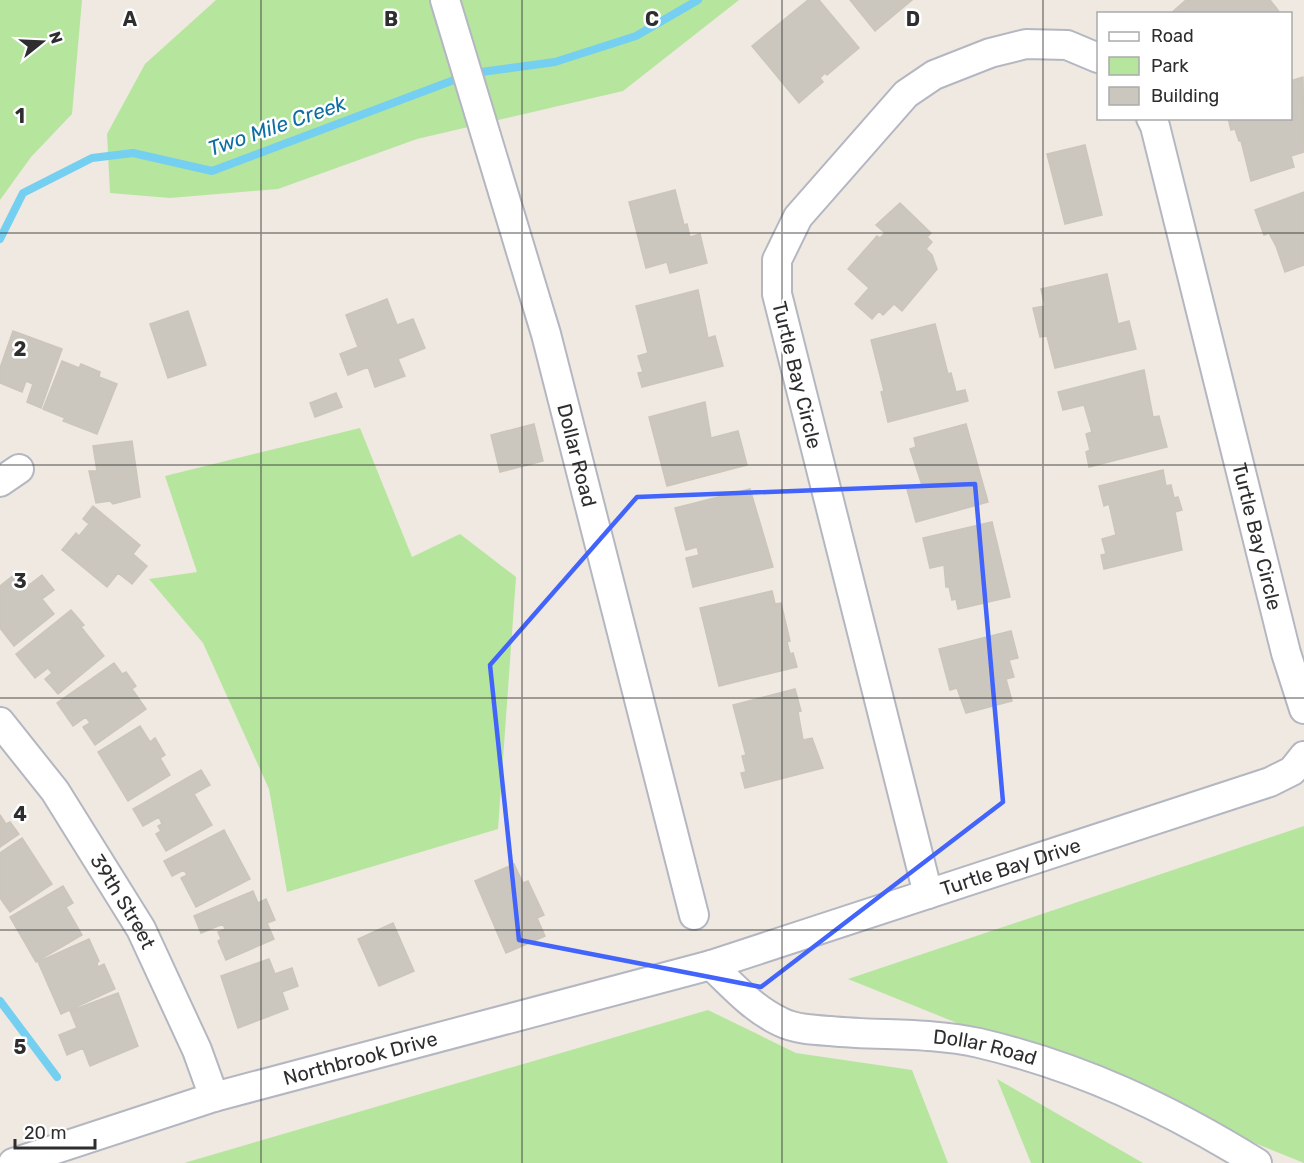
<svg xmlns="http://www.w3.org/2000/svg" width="1304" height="1163" font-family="Rubik,sans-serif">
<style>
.green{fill:#b6e59e}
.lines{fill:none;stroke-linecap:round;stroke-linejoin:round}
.stream{stroke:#75cff0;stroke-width:8}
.building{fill:#cbc7bf;stroke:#cbc5ba;stroke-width:1.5}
.street-casing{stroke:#b4b7c1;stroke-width:32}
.street{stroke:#fff;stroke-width:28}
.marked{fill:none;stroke:#4264fb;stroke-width:4.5;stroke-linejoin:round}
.grid{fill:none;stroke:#2e2e2e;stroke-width:1.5;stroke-opacity:0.55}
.labels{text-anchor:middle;stroke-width:5;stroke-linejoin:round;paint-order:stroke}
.street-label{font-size:20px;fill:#2e2e2e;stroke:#fff}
.water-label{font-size:21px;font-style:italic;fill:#0d6fa3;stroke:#fff}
.grid-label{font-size:20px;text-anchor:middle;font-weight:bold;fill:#2e2e2e;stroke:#fff;stroke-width:5;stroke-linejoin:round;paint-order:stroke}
</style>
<rect width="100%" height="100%" fill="#efe9e1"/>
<!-- green -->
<path class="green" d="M0,0h82l-10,114 -41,43 -31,43z
M216,0h523l-116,91 -206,48 -139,50 -108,9 -60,-5 -3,-59 38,-70z
M360,428l52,129 48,-23 56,43 -18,252 -211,63 -18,-103 -66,-146 -54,-64 48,-7 -32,-96z
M1304,826v337l-456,-184z
M708,1010l88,43 116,17 36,93h-764z
M997,1079l146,84h-112z"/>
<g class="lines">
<!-- stream -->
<path class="stream" d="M474,73l81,-11 81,-26 62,-36
M0,239l23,-46 69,-35 41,-5 79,18 242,-91
M0,1001l57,76"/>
</g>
<!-- building -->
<path class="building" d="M808,0h11l40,48 -32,27 -2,-2 -5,5 3,4 -24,21 -47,-57z
M850,0h62l-37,31z
M1186,0h84l11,14h-111z
M1303,77l1,75 -13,4 3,11 -43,14 -10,-40h-2l-4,-12 -4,1 -3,-12h62v-37z
M1085,145l17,70 -37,9 -18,-70z
M675,190l9,35 3,-1 3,13 10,-3 7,29 -37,10 -3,-11 -21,6 -17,-66z
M1304,192v73l-19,7 -9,-26 -7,-13 -5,2 -9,-25z
M900,203l31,30 -4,4 5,5 -6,7 6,6 5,14 -35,42 -8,-7 -11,11 -4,-4 -7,8 -17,-15 14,-16 -21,-19 29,-33 3,2 5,-5 -9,-8z
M1107,274l11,50 11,-3 7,28 -81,19 -8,-32 -7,1 -7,-29 12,-2 -4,-17z
M698,290l10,48 7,-2 8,30 -81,21 -4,-14 5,-1 -5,-16 10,-3 -12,-47z
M387,299l10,26 16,-6 12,29 -27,11 7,17 -30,11 -7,-20 -20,8 -8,-21 18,-7 -12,-32z
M188,311l18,54 -38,13 -18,-54z
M935,324l13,50 3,-1 5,19 9,-2 3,11 -80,21 -7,-30 3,-1 -13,-51z
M13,331l49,18 -21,59 -14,-6 6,-18 -7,-3 -4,11 -22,-9v-15z
M62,361l17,7 2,-4 19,8 -1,5 18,7 -20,50 -34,-13 2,-3 -22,-9z
M1144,370l9,47 6,-1 8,31 -78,20 -3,-15 4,-2 -4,-16 6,-2 -8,-27 -21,5 -5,-18z
M336,393l6,14 -27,10 -5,-14z
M705,402l6,36 27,-7 9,34 -80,21 -18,-69z
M534,424l9,37 -43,11 -9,-37z
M966,424l22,78 -72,20 -9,-33 15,-4 -12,-36 6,-2 -2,-9z
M132,441l8,56 -27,7 -3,-3 -14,2 -7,-32h8l-4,-25z
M1163,470l3,16 5,-1 3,13 4,-1 4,13 -7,2 7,38 -78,19 -3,-14 5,-1 -4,-15 14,-4 -7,-31 -5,2 -5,-20z
M750,489l23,78 -80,20 -7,-29 13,-3 -2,-8 -11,3 -11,-42z
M93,506l47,39 -7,9 14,12 -15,18 -14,-11 -11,14 -45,-37 14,-17 3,3 10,-12 -6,-5z
M992,522l18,75 -52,12 -2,-10 -4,1 -3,-13h-3l-2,-22 -14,3 -7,-30z
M19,571l10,14 13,-10 12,15 -12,9 12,15 -40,32 -14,-18v-42z
M772,591l3,13 6,-1 9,38 -3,1 3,12 3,-1 4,14 -78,19 -19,-78z
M71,610l13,15 -3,2 23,29 -46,38 -13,-15 7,-6 -4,-5 -13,10 -19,-24z
M1011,631l7,27 -9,2 5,17 -8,2 6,22 -46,12 -9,-25 -7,2 -11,-41z
M114,663l8,11 4,-2 10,14 -4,3 14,20 -51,36 -12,-18 7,-4 -4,-6 -13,9 -16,-23z
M795,689l6,22 -3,1 5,28 9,-2 11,30 -78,20 -4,-15 5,-1 -4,-16 4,-1 -13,-50z
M140,726l10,16 5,-4 10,17 -5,3 10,17 -42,26 -30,-49z
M201,770l9,15 -16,9 18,31 -46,26 -10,-17 5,-3 -3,-5 4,-2 -3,-7 -16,9 -10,-17z
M0,815l6,9 4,-2 9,12 -19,13z
M224,830l26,49 -54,28 -15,-29 6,-3 -3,-5 -12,6 -8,-15z
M22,838l30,46 -42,28 -10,-14v-45z
M514,864l9,19 5,-2 16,34 -7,3 8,18 -39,17 -31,-72z
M63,886l10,17 -7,4 16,28 -46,27 -26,-45z
M253,891l5,12 8,-4 9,21 -8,3 7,16 -48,21 -8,-19 3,-2 -3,-7 7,-3 -2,-5 -22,9 -7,-17z
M393,923l21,48 -35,15 -21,-47z
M89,939l10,22 -2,2 1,4 6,-3 11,25 -54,25 -23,-52z
M269,959l6,15 17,-6 6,18 -16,6 6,17 -50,19 -17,-52z
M118,993l20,53 -48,20 -7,-18 -16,7 -8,-20 18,-7 -7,-17z"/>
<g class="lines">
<defs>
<g id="street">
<path id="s1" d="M445,0l101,334 148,581"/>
<path id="s2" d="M1151,118l4,8 131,527 18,56"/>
<path d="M0,482l19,-13"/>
<path id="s3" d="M0,722l55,69 86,138 56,121 17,47"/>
<path d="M928,894l-151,-600v-34l21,-43 108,-123 28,-19 56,-22 36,-9 41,1 31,13"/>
<path id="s4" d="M711,965c22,21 42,44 70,57 14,7 33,8 49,9 49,5 100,1 149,12 102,24 189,65 278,120"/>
<path id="s5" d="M13,1163l201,-66 497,-132 559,-183 22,-11 12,-15"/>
</g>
</defs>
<!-- street casing -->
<use href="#street" class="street-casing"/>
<!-- street -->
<use href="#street" class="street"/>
</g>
<!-- marked area -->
<path class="marked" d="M975,484l28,318 -242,185 -242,-47 -29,-275 147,-168z"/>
<!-- grid -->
<path class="grid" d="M261,0v1163M522,0v1163M782,0v1163M1043,0v1163M0,233h1304M0,465h1304M0,698h1304M0,930h1304"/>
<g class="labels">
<!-- street labels -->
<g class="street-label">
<text transform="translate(797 375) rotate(76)" y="7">Turtle Bay Circle</text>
<text dy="7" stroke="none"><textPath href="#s1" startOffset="474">Dollar Road</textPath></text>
<text dy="7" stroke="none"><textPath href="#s2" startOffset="432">Turtle Bay Circle</textPath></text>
<text dy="7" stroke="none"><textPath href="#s5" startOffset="1041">Turtle Bay Drive</textPath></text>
<text dy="7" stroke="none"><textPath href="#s3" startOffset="218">39th Street</textPath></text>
<text dy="7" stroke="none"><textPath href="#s4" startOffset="297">Dollar Road</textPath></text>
<text dy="7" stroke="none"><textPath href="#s5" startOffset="363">Northbrook Drive</textPath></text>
</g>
<!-- water labels -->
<g class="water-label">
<text transform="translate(277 126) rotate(-19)" y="7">Two Mile Creek</text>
</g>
</g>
<g class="grid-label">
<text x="130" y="26">A</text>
<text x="391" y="26">B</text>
<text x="652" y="26">C</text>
<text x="913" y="26">D</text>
<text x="20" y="123">1</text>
<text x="20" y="356">2</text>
<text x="20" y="588">3</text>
<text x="20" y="821">4</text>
<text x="20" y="1054">5</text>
</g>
<!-- legend -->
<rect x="1097" y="12" width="195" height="108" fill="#ffffff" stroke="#ababab" stroke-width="1.5"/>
<rect x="1109" y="32" width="30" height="9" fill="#ffffff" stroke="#ababab" stroke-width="1.5"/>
<text x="1151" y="42" font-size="18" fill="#2e2e2e">Road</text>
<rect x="1109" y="57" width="30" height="18" fill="#b6e59e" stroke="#ababab" stroke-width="1.5"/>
<text x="1151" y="72" font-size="18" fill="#2e2e2e">Park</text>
<rect x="1109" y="87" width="30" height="18" fill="#cbc7bf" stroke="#ababab" stroke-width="1.5"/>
<text x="1151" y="102" font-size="18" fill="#2e2e2e">Building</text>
<!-- north arrow -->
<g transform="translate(42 42) rotate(72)" stroke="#ffffff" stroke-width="4.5" paint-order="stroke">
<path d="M0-4.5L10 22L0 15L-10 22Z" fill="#2e2e2e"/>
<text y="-9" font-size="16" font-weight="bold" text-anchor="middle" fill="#2e2e2e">N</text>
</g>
<!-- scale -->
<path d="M15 1139v9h80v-9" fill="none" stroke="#2e2e2e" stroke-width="3"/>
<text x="24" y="1139" font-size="18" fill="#2e2e2e" stroke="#ffffff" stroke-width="4.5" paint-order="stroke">20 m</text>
</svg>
